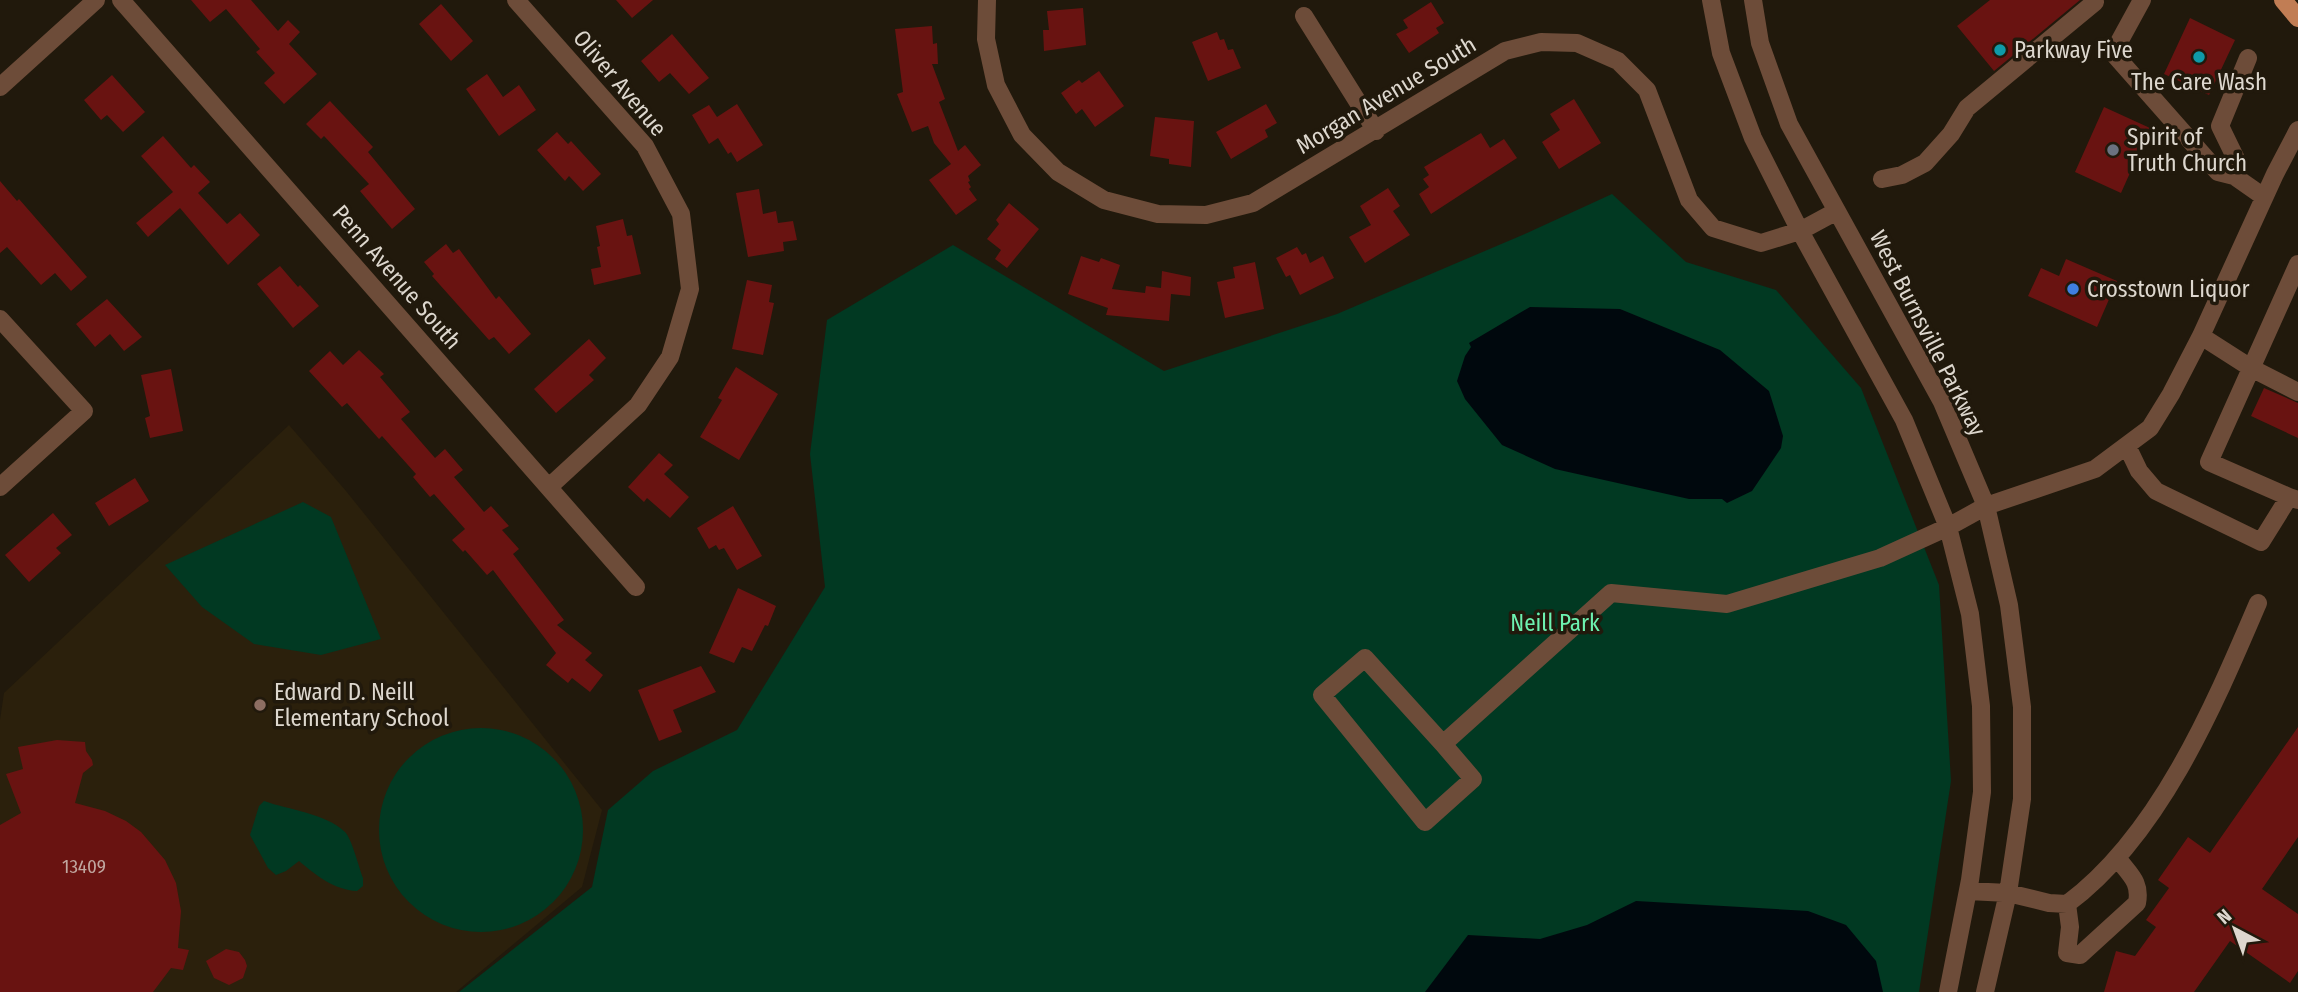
<svg xmlns="http://www.w3.org/2000/svg" width="2298" height="992" font-family="'Fira Sans Condensed',sans-serif">
<style>
.built{fill:#2b200c}
.green{fill:#013922}
.water{fill:#00080d}
.building{fill:#691311}
.lines{fill:none;stroke-linecap:round;stroke-linejoin:round}
.minor{stroke:#6d4c39;stroke-width:18}
.major{stroke:#c17d54;stroke-width:18}
.culture-dot{fill:#0f9aa8;stroke:#21190c;stroke-width:2.5}
.worship-dot{fill:#6b7280;stroke:#21190c;stroke-width:2.5}
.shop-dot{fill:#3f7fe0;stroke:#21190c;stroke-width:2.5}
.education-dot{fill:#8d6e63;stroke:#21190c;stroke-width:2.5}
.labels{text-anchor:middle;stroke-width:7;stroke-linejoin:round;paint-order:stroke}
.number-label{font-size:19px;fill:#c0a69f}
.poi-label{font-size:23px;fill:#ddd7ce;stroke:#21190c;text-anchor:start}
.street-label{font-size:23px;fill:#ddd7ce;stroke:#21190c}
.park-label{font-size:23px;fill:#6df1b0;stroke:#21190c}
</style>
<rect width="100%" height="100%" fill="#21190c"/>
<!-- built -->
<path class="built" d="M289,425l57,66 256,319 -20,77 -126,105h-456v-272l4,-27z"/>
<!-- green -->
<path class="green" d="M1612,194l74,68 90,28 85,98 78,197 12,196 -32,211h-1460l133,-105 16,-77 45,-39 84,-41 88,-143 -15,-133 17,-134 126,-75 211,126 173,-57 190,-81z
M303,502l28,15 50,122 -60,16 -67,-11 -52,-37 -37,-42z
M379 830a102 102 0 1 1 204 0a102 102 0 1 1-204 0Z
M264,801c25,9 61,12 81,31 7,7 14,36 18,46v8l-6,5c-23,-1 -41,-16 -58,-30l-13,10 -10,4 -8,-7 -18,-33 9,-29z"/>
<!-- water -->
<path class="water" d="M1530,307l90,2 100,41 49,41 14,45 -2,12 -29,43 -25,12 -5,-4h-33l-134,-30 -53,-24 -37,-46 -8,-18 8,-25 6,-9 -2,-4z
M1636,901l172,10 38,14 30,36 7,31h-458l43,-57 72,4 47,-14z"/>
<!-- building -->
<path class="building" d="M191,0h60l27,31 10,-11 12,12 -11,12 28,30 -33,30 -20,-21 11,-10 -19,-21 4,-3 -34,-40 -16,13z
M616,0h37l-21,18z
M1990,0h90l-86,71 -37,-45z
M1431,2l13,21 -8,5 3,5 -30,20 -13,-19 12,-6 -5,-8z
M441,4l32,37 -22,20 -32,-37z
M1083,8l3,37 -42,6 -1,-21h6l-2,-19z
M2190,18l45,22 -26,55 -45,-21z
M932,26l1,18 4,-1 1,21h-6l13,35 -6,3 19,49 7,-6 16,20 -13,11 2,5 -2,1 3,5 -2,2 8,11 -21,15 -27,-35 22,-16 -17,-21 -6,-17 -16,6 -15,-38 6,-2 -8,-63z
M1217,32l3,8 4,-1 4,11 5,-1 8,19 -33,13 -16,-39z
M672,34l37,44 -20,16 -19,-21 -11,9 -18,-21z
M1099,71l25,35 -29,21 -13,-18 -6,5 -15,-21 18,-13 3,3z
M487,74l16,23 16,-12 17,25 -37,26 -33,-47z
M112,75l33,37 -22,20 -16,-17 -6,5 -17,-20z
M1574,99l27,44 -42,26 -17,-27 18,-12 -10,-16z
M330,101l43,46 -5,5 47,57 -23,20 -32,-38 9,-7 -45,-48 -3,3 -15,-15z
M737,104l26,41 -26,17 -6,-10 -3,2 -10,-16 -9,6 -17,-29 17,-10 8,12z
M1266,104l11,19 -12,7 3,7 -37,22 -15,-27z
M2104,107l46,21 -29,65 -46,-21z
M1155,117l39,4 -3,46 -22,-3v-5l-19,-3z
M557,132l11,12 3,-3 30,33 -18,17 -14,-15 -4,5 -28,-31z
M1481,133l9,15 14,-9 13,19 -86,56 -12,-20 10,-7 -6,-8 6,-4 -5,-8z
M163,136l28,32 3,-3 16,17 -12,11 29,31 13,-11 20,22 -32,30 -48,-57 -32,29 -12,-14 37,-31 -32,-36z
M0,181l17,20 2,-2 68,78 -16,14 -16,-18 -14,12 -34,-38 -7,6z
M1388,188l12,18 -7,5 17,24 -45,28 -16,-26 22,-12 -11,-19z
M759,189l4,25 13,-3 2,12 15,-2 4,19 -14,2 1,9 -36,6 -12,-64z
M1009,203l30,26 -32,39 -12,-9 6,-9 -14,-11 12,-15 -3,-4z
M623,219l4,17 5,-1 9,39 -47,11 -3,-16 10,-2 -4,-20 3,-1 -4,-20z
M446,244l7,9 6,-4 37,50 3,-3 32,38 -22,20 -15,-17 -5,3 -57,-64 2,-2 -10,-12z
M1297,247l5,8 4,-2 4,10 13,-7 11,22 -34,17 -10,-20 -4,2 -10,-19z
M1081,256l18,6 2,-4 19,7 -8,24 33,4 1,-7 15,2 1,-17 29,6 -1,19 -19,-2 -2,27 -63,-6 2,-7 -40,-14z
M2066,259l51,22 -20,46 -69,-31 13,-28 18,8z
M1255,262l9,47 -39,9 -8,-36 18,-4 -2,-11z
M280,266l18,21 2,-2 19,21 -26,22 -36,-44z
M747,280l25,5 -3,17 5,1 -11,52 -31,-6z
M107,299l35,38 -18,14 -14,-17 -15,13 -19,-23z
M589,339l17,19 -17,17 5,5 -38,33 -22,-24z
M359,350l25,24 -4,3 30,35 -9,7 34,39 10,-9 18,21 -9,7 30,35 7,-6 18,20 -7,4 17,19 -6,5 51,66 -7,5 35,28 -7,7 18,15 -13,17 -18,-14 -4,5 -22,-18 10,-12 -63,-83 -6,5 -22,-25 -2,2 -11,-12 13,-11 -31,-35 -4,3 -17,-20 3,-3 -34,-38 -3,3 -32,-36 -5,4 -33,-36 21,-20 13,14z
M736,367l42,27 -39,66 -39,-23 22,-37 -4,-2z
M171,369l12,62 -33,7 -5,-20 5,-2 -9,-41z
M2264,388l34,15v35l-47,-22z
M659,453l14,12 -9,9 25,23 -19,21 -23,-20 -3,4 -16,-15z
M135,478l14,23 -40,25 -14,-23z
M733,506l29,50 -25,14 -13,-22 -5,2 -3,-5 -7,4 -12,-21z
M53,513l19,22 -16,13 5,5 -32,29 -24,-27z
M738,588l38,18 -8,20 -3,-1 -13,26 -10,-4 -8,16 -25,-10z
M701,666l15,26 -43,18 9,22 -23,9 -21,-51z
M2298,727v110l-36,52 36,25v57l-8,12 -60,-42 -36,51h-90l12,-41 19,5 21,-29 -10,-7 23,-32 -11,-8 30,-43 22,16z
M57,740l28,2 1,9 6,9 1,5 -10,8 -8,30 30,8 21,10 15,11 24,28 11,23 5,28 -3,37 11,2 -6,20 -12,-2 -18,24h-153v-167l21,-12 -15,-39 17,-5 -5,-22z
M226,949l13,3 6,8 2,6 -4,12 -14,7 -15,-7 -8,-17z"/>
<g class="lines">
<!-- minor -->
<path class="minor" d="M121,0l515,587
M516,0l129,146 36,68 9,75 -20,68 -32,48 -89,82
M987,0l-1,39 10,46 26,50 36,37 46,28 54,14 48,1 47,-12 252,-152 36,-9 36,1 41,18 29,29 42,110 24,28 48,15 39,-12 37,-20
M1711,0l10,53 32,85 47,93 104,189 44,107 22,87 11,92 1,86 -12,88 -22,112
M1753,0l7,43 29,81 153,278 44,104 23,99 13,102v92l-14,94 -23,99
M2142,0l-29,53 105,119 16,4
M1304,16l72,115
M2248,58l-28,68 17,35 -3,15 30,21
M0,87l96,-87
M1882,179l20,-4 23,-12 26,-29 16,-26 128,-106
M0,319l84,92 -84,76
M2201,336l50,32 47,24
M2127,446l12,25 17,20 105,51 28,-45 9,3
M2289,497l-80,-35 89,-198
M1443,744l30,35 -48,43 -103,-127 43,-37 78,86 168,-151 116,11 153,-46 68,-31 38,-21 109,-37 55,-41 21,-34 30,-58 74,-162 23,-44
M1968,891l40,2 41,10 18,1c92,-68 147,-198 191,-301
M2067,904l3,23 -3,26 13,2 57,-52c4,-21 -7,-28 -19,-44"/>
<!-- major -->
<path class="major" d="M2283,0l15,18"/>
</g>
<!-- markers -->
<g class="culture-dot">
<circle cx="2000" cy="50" r="7"/>
<circle cx="2199" cy="57" r="7"/>
</g>
<circle class="worship-dot" cx="2113" cy="150" r="7"/>
<circle class="shop-dot" cx="2073" cy="289" r="7"/>
<circle class="education-dot" cx="260" cy="705" r="7"/>
<g class="labels">
<!-- number labels -->
<g class="number-label">
<text x="84" y="873">13409</text>
</g>
<!-- poi labels -->
<g class="poi-label">
<text x="2014" y="58">Parkway Five</text>
<text x="2199" y="90" text-anchor="middle">The Care Wash</text>
<text x="2127" y="145">Spirit of<tspan x="2127" dy="26">Truth Church</tspan></text>
<text x="2087" y="297">Crosstown Liquor</text>
<text x="274" y="700">Edward D. Neill<tspan x="274" dy="26">Elementary School</tspan></text>
</g>
<!-- street labels -->
<g class="street-label">
<text transform="translate(620 83) rotate(50)" y="8">Oliver Avenue</text>
<text transform="translate(1386 95) rotate(-31)" y="8">Morgan Avenue South</text>
<text transform="translate(397 277) rotate(49)" y="8">Penn Avenue South</text>
<text transform="translate(1928 333) rotate(63)" y="8">West Burnsville Parkway</text>
</g>
<!-- park labels -->
<g class="park-label">
<text x="1555" y="631">Neill Park</text>
</g>
</g>
<!-- north arrow -->
<g transform="translate(2235 929) rotate(319)" stroke="#21190c" stroke-width="5" paint-order="stroke">
<path d="M0-5L12 26L0 18L-12 26Z" fill="#ddd7ce"/>
<text y="-10" font-size="19" font-weight="bold" text-anchor="middle" fill="#ddd7ce">N</text>
</g>
</svg>
